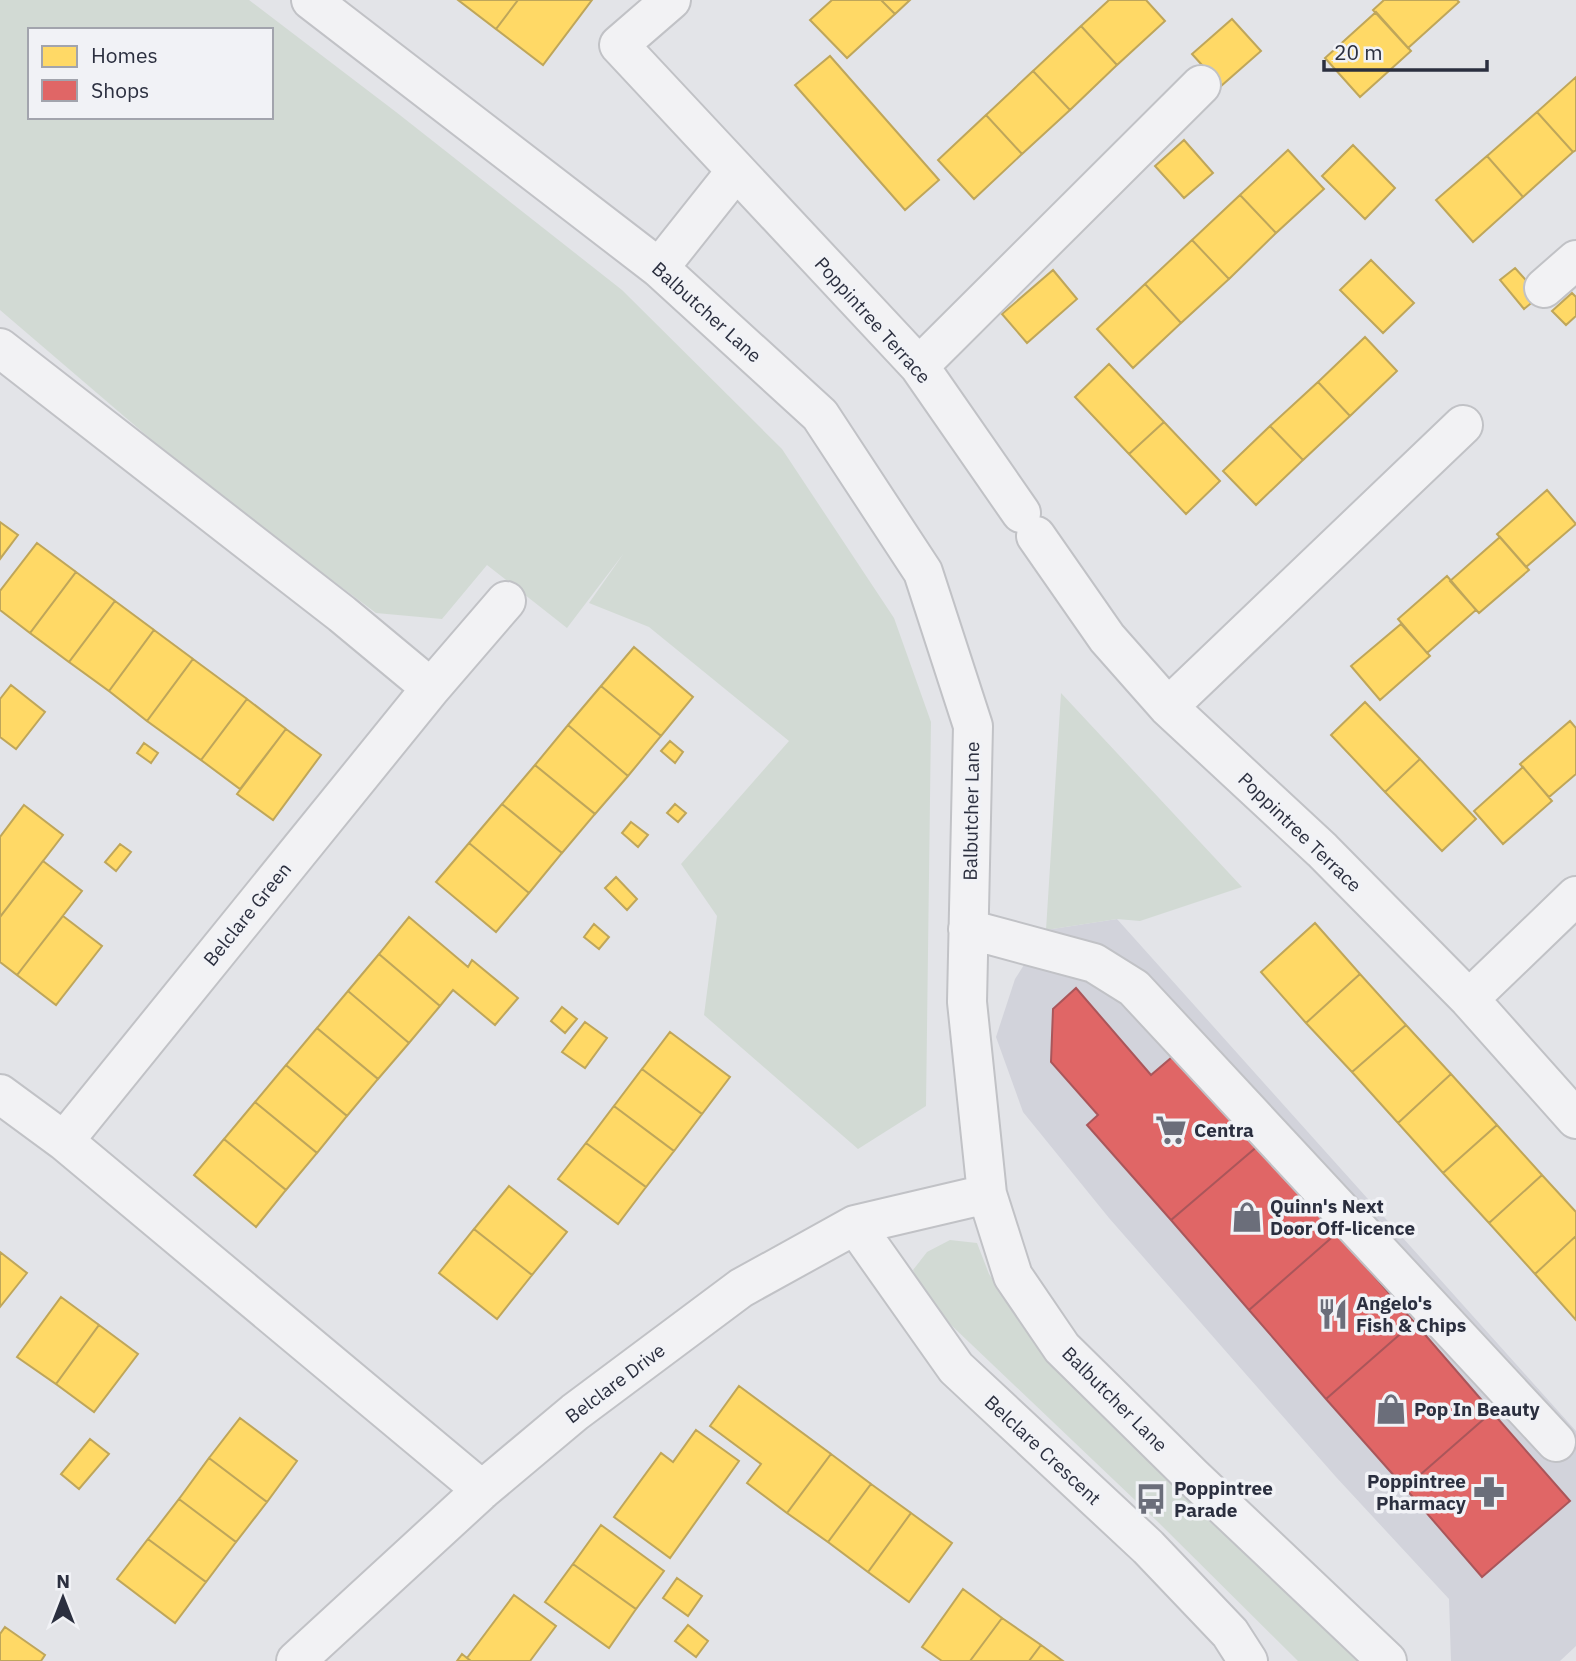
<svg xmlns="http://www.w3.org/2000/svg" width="1576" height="1661" font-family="'IBM Plex Sans',sans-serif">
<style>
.built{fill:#d2d3db}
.green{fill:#d2dad4;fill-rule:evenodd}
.homes{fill:#ffd966;stroke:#bfa65a;stroke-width:2}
.shops{fill:#e06666;stroke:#aa565a;stroke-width:2}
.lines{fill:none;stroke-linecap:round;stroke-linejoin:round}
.minor-casing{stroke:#c1c2c6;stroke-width:42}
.minor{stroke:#f2f2f4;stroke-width:38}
.labels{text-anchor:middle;stroke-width:7;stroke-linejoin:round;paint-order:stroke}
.street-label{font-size:19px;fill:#2b2f3f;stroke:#f1f2f6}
.poi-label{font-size:19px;font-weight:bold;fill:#2b2f3f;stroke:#f1f2f6;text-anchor:start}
</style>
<rect width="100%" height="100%" fill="#e3e4e8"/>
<!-- built -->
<path class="built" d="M1117,919l459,512v215l-16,15h-109l-2,-62 -113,-122 -227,-259 -86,-106 -27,-75 19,-58 31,-49z"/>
<!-- green -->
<path class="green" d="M0,0h249l147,112 226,178 160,159 112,169 37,104 -5,384 -68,43 -154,-134 13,-99 -36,-52 108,-123 -140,-114 -60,-24 35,-50 -57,75 -80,-63 -45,54 -66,-6 -174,-130 -202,-173zM30,30h241v87h-241z
M1061,693l181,194 -102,34 -23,-2 -71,11z
M950,1240l27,3 12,31 15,22 357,365h-63l-141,-140 -228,-217 -16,-34 14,-18z"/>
<!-- homes -->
<path class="homes" d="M458,0h60l-22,29z
M518,0h74l-49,65 -47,-36z
M832,0h49l14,14 -48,44 -37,-38z
M881,0h29l-15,14z
M1109,0h37l19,21 -48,44 -36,-39z
M1384,0h73l2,2 -51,46 -35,-38z
M1376,12l35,39 -51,46 -35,-39z
M1232,19l29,32 -40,35 -29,-32z
M1081,26l36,39 -47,45 -37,-39z
M830,56l109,124 -34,30 -110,-125z
M1033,71l37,39 -48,44 -36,-39z
M1576,77v73l-3,2 -36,-40z
M1537,112l36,40 -50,45 -36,-41z
M986,115l36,39 -48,45 -36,-39z
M1184,140l29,33 -29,25 -29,-32z
M1353,145l42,43 -30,31 -43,-43z
M1288,150l36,39 -48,44 -36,-38z
M1487,156l36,41 -50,45 -37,-42z
M1240,195l36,38 -47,46 -37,-39z
M1192,240l37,39 -48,44 -36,-39z
M1371,260l43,43 -31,30 -43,-43z
M1515,268l25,28 -16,13 -24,-29z
M1053,270l24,29 -50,44 -25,-29z
M1145,284l36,39 -48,45 -36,-39z
M1572,293l4,4v19l-10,9 -14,-14z
M1365,337l32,34 -47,45 -32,-34z
M1109,364l55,58 -35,32 -54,-57z
M1318,382l32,34 -47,44 -33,-34z
M1164,422l56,59 -34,33 -57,-60z
M1270,426l33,34 -47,45 -33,-34z
M1547,490l29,34 -50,43 -29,-33z
M0,522l18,13 -18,24z
M1500,537l29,33 -50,43 -29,-32z
M37,543l39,29 -46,61 -30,-23v-19z
M76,572l39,29 -46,61 -39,-29z
M1447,576l29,34 -49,43 -29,-34z
M115,601l39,29 -45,61 -40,-29z
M1401,624l29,32 -50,44 -29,-34z
M154,630l39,29 -46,62 -38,-30z
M634,647l59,50 -32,39 -60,-50z
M193,659l54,40 -46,61 -54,-39z
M11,685l34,27 -29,37 -16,-12v-38z
M601,686l60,50 -33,40 -60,-51z
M247,699l39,30 -46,60 -39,-29z
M1365,702l55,57 -35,33 -54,-57z
M1570,721l6,7v46l-27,23 -29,-33z
M568,725l60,51 -33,38 -60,-49z
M286,729l35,26 -48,65 -36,-26z
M670,741l13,11 -8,11 -14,-12z
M144,743l14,10 -7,10 -14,-10z
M1420,759l56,60 -34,32 -57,-59z
M535,765l60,49 -33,39 -60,-49z
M1523,767l29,34 -49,43 -29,-33z
M502,804l60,49 -33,40 -60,-50z
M675,804l11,9 -8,9 -11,-9z
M24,805l39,30 -63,82v-80z
M631,822l17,13 -10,12 -16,-14z
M469,843l60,50 -33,39 -60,-50z
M120,844l11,8 -15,19 -11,-9z
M43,861l39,30 -65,84 -17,-13v-45z
M616,877l21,22 -10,11 -22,-22z
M63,916l39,30 -46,59 -39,-30z
M409,917l59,50 4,-7 46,38 -23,27 -42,-35 -13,16 -61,-52z
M1315,923l45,51 -54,49 -45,-51z
M594,924l15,13 -10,12 -15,-12z
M379,954l61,52 -31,37 -61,-52z
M1360,974l46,51 -54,47 -46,-49z
M348,991l61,52 -31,36 -61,-51z
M562,1007l15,12 -12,14 -14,-12z
M585,1022l22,16 -22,30 -23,-16z
M1406,1025l45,49 -53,49 -46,-51z
M317,1028l61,51 -31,37 -61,-51z
M670,1032l60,45 -28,37 -60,-45z
M286,1065l61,51 -30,37 -62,-51z
M642,1069l60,45 -28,37 -60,-45z
M1451,1074l46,51 -54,48 -45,-50z
M255,1102l62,51 -31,37 -62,-51z
M614,1106l60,45 -28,36 -60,-44z
M1497,1125l45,50 -53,48 -46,-50z
M224,1139l62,51 -30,37 -62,-52z
M586,1143l60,44 -28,37 -60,-45z
M1542,1175l34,37v24l-41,38 -46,-51z
M509,1186l58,46 -35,43 -58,-46z
M474,1229l58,46 -35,44 -58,-46z
M1576,1236v84l-41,-46z
M0,1252l27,21 -27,34z
M61,1297l38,28 -43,59 -39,-27z
M99,1325l39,29 -44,58 -38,-28z
M739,1386l92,68 -44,59 -40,-30 14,-19 -51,-38z
M240,1418l57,43 -30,41 -58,-44z
M696,1430l43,31 -69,97 -56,-41 47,-64 12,9z
M90,1439l19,15 -30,35 -18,-15z
M831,1454l40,30 -43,58 -41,-29z
M209,1458l58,44 -31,40 -57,-43z
M871,1484l40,29 -43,59 -40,-30z
M179,1499l57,43 -30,40 -58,-43z
M911,1513l41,30 -43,59 -41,-30z
M601,1525l63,46 -28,38 -63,-45z
M148,1539l58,43 -31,41 -58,-44z
M573,1564l63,45 -27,39 -64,-46z
M677,1578l25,18 -14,20 -25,-18z
M963,1589l39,29 -32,43h-28l-20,-14z
M514,1595l42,31 -26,35h-59l-4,-3z
M1002,1618l39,27 -12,16h-59z
M688,1625l20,16 -12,16 -21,-16z
M5,1627l40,28 -4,6h-41v-27z
M1041,1645l22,16h-34z
M462,1654l5,4 4,3h-14z"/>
<!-- shops -->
<path class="shops" d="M1076,988l75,87 27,-23 81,93 -88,75 -84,-95 11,-10 -47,-53 2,-53z
M1259,1145l78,88 -88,77 -78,-90z
M1337,1233l77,89 -88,77 -77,-89z
M1414,1322l78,90 -87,76 -79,-89z
M1492,1412l78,89 -88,76 -77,-89z"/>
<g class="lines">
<defs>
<path id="minor" d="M311,0l348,268 161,147 103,157 50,154 -6,276 20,192 26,82 49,72 131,129 194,184
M671,0l-52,45 300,321 102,147
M659,268l77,-97
M1544,288l32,-28
M0,348l342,266 89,74
M919,366l282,-281
M1036,536l71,102 61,69 154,143 147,149 107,120
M1168,707l295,-282
M968,929l126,34 40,25 422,454
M1469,999l107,-103
M0,1094l64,47 418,349
M64,1141l367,-453 75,-87
M855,1225l101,143 192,179 82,86 18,28
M296,1661l186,-171 93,-78 166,-124 114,-63 132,-31"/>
</defs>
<!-- minor casing -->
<use href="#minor" class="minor-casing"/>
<!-- minor -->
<use href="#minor" class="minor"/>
</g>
<!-- icons -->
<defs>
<symbol id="supermarket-bare" viewBox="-9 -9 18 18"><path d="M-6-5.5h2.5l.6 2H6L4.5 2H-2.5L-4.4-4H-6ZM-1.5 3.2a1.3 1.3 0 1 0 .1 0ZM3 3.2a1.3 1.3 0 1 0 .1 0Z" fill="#6b6e7a" stroke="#f1f2f6" stroke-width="2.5" paint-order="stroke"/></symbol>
<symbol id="shop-bare" viewBox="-9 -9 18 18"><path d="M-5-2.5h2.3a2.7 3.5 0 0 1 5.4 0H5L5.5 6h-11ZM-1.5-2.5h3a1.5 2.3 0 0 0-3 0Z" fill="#6b6e7a" stroke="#f1f2f6" stroke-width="2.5" paint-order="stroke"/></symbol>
<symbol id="restaurant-bare" viewBox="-9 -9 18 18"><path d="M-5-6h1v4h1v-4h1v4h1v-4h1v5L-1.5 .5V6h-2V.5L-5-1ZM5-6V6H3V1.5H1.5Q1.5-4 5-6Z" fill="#6b6e7a" stroke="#f1f2f6" stroke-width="2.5" paint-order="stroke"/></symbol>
<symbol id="pharmacy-bare" viewBox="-9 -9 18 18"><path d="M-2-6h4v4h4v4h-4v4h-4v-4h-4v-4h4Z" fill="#6b6e7a" stroke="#f1f2f6" stroke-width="2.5" paint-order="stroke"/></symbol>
<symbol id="bus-bare" viewBox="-9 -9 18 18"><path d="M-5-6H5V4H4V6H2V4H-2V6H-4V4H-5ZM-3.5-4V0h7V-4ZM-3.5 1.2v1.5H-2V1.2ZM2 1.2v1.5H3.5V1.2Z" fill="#6b6e7a" stroke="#f1f2f6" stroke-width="2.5" paint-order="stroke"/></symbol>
</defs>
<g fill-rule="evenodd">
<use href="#supermarket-bare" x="1149" y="1108" width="44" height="44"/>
<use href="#shop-bare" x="1225" y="1195" width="44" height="44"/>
<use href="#restaurant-bare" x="1311" y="1292" width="44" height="44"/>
<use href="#shop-bare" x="1369" y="1387" width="44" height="44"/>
<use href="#pharmacy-bare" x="1467" y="1470" width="44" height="44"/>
<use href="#bus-bare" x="1129" y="1477" width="44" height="44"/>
</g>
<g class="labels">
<!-- street labels -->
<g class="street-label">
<text transform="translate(707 312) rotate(42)" y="7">Balbutcher Lane</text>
<text transform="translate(873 320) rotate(48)" y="7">Poppintree Terrace</text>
<text transform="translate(971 811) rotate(-89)" y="7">Balbutcher Lane</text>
<text transform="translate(1300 832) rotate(44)" y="7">Poppintree Terrace</text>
<text transform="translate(247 914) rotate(-51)" y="7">Belclare Green</text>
<text transform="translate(615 1383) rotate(-37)" y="7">Belclare Drive</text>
<text transform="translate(1115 1399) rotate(45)" y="7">Balbutcher Lane</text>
<text transform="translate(1043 1450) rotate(43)" y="7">Belclare Crescent</text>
</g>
<!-- poi labels -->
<g class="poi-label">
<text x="1194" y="1137">Centra</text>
<text x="1270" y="1213">Quinn's Next<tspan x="1270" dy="22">Door Off-licence</tspan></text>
<text x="1356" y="1310">Angelo's<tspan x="1356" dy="22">Fish &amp; Chips</tspan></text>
<text x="1414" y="1416">Pop In Beauty</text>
<text x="1466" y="1488" text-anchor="end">Poppintree<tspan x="1466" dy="22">Pharmacy</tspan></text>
<text x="1174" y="1495">Poppintree<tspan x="1174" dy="22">Parade</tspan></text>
</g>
</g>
<!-- legend -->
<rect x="28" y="28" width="245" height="91" fill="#f1f2f6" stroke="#a2a4ad" stroke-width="2"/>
<rect x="42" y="46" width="35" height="21" fill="#ffd966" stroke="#a2a4ad" stroke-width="2"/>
<text x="91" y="63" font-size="21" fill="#2b2f3f">Homes</text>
<rect x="42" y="80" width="35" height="21" fill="#e06666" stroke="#a2a4ad" stroke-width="2"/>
<text x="91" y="98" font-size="21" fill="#2b2f3f">Shops</text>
<!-- north arrow -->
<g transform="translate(63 1598)" stroke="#f1f2f6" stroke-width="5" paint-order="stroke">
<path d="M0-5L12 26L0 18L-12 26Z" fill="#2b2f3f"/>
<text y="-10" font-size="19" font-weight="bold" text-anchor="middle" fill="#2b2f3f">N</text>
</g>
<!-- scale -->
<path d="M1324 60v10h163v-10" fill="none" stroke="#2b2f3f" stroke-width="3.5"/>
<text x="1334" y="60" font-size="21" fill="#2b2f3f" stroke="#f1f2f6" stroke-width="5" paint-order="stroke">20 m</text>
</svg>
